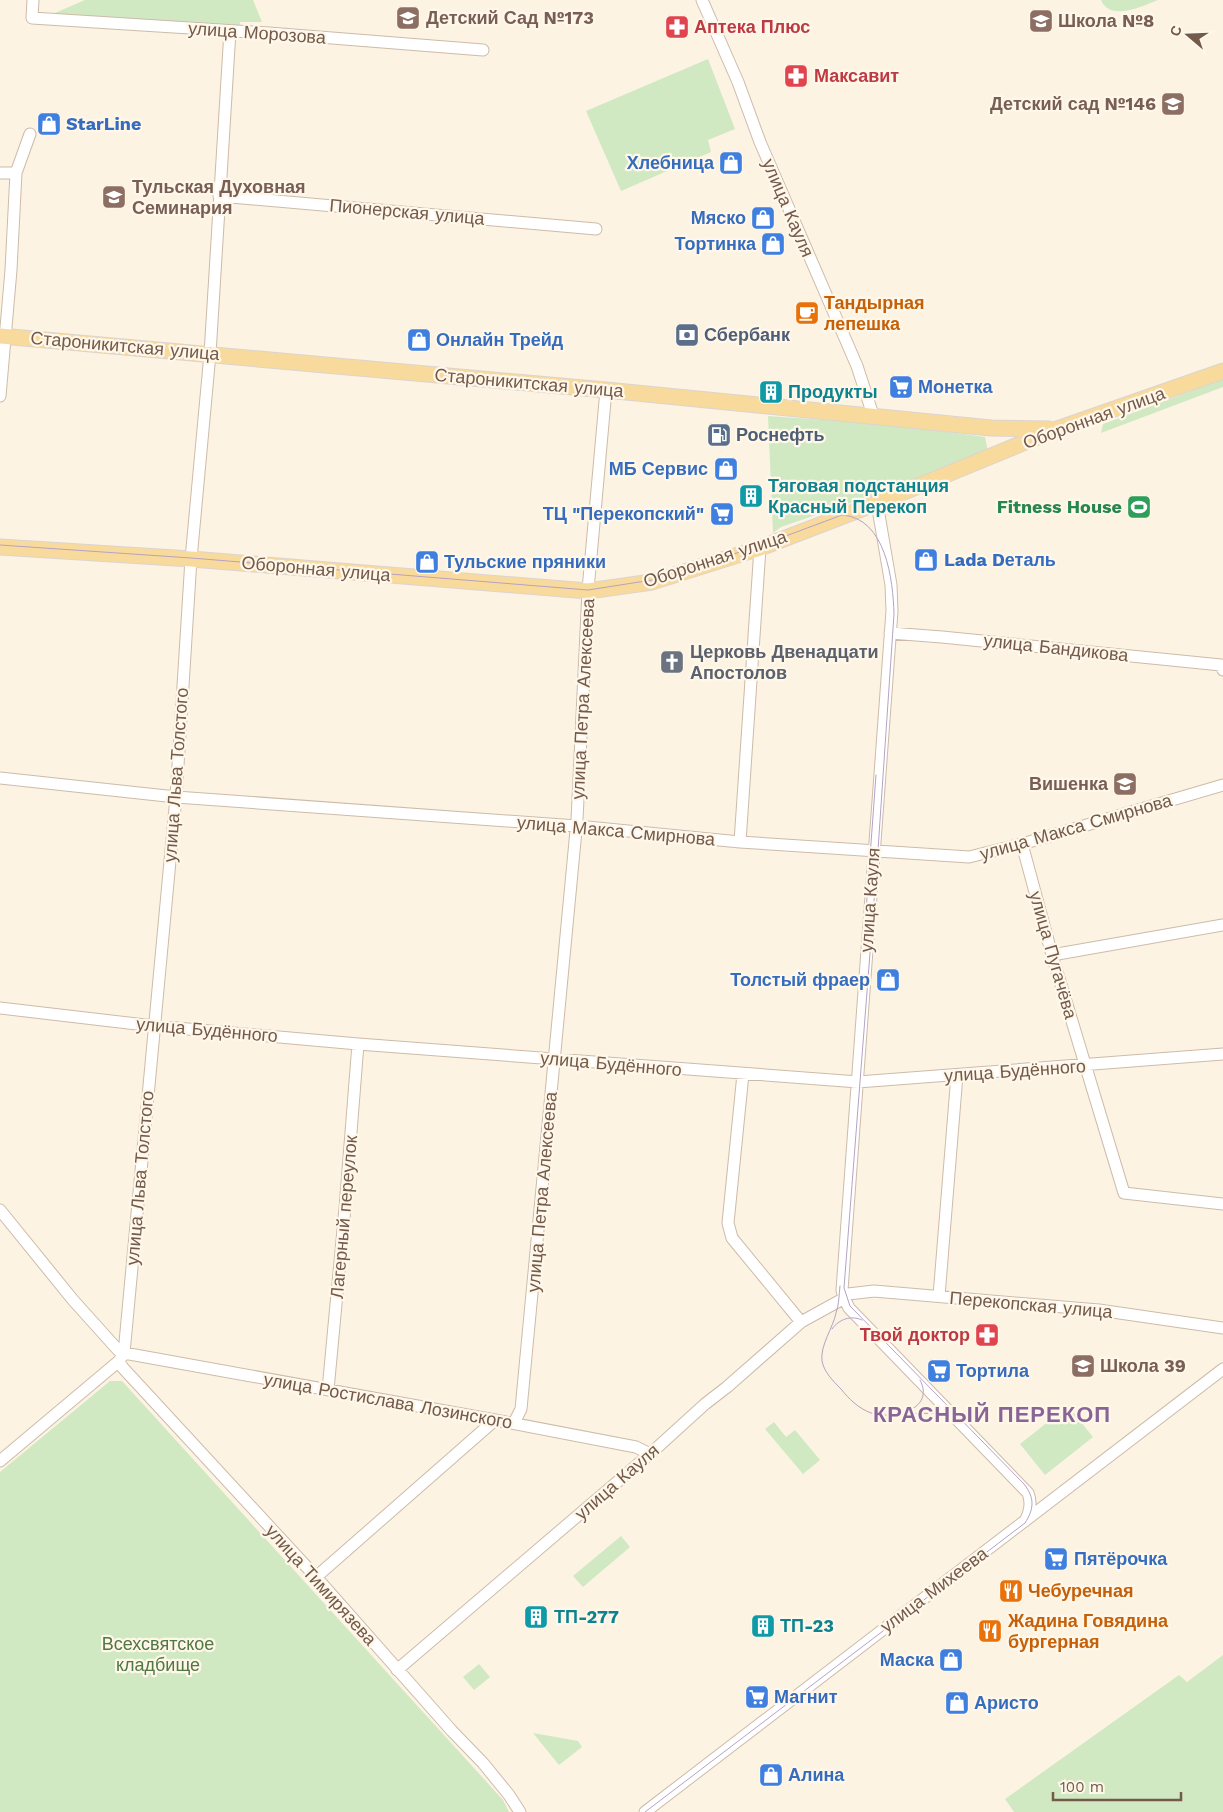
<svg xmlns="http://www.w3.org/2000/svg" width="1223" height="1812" font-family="'Work Sans',sans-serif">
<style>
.green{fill:#d0e9c2}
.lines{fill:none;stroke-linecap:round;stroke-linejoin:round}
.minor-casing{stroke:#cdbbaa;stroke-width:13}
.major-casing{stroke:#dbd4d0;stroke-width:17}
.minor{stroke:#fff;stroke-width:11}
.major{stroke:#f9da9d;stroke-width:15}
.tram{stroke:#b6a2c4;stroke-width:1}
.labels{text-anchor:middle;stroke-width:4.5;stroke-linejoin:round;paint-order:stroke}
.education-label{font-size:18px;font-weight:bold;fill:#785e54;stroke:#fff7e9;text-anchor:start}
.health-label{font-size:18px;font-weight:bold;fill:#be3a42;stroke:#fff7e9;text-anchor:start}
.street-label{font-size:18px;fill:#735a4a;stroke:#fff7e9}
.shop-label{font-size:18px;font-weight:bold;fill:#366cbe;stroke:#fff7e9;text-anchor:start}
.food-label{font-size:18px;font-weight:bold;fill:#c56008;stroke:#fff7e9;text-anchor:start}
.service-label{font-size:18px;font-weight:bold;fill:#4e5e75;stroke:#fff7e9;text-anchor:start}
.culture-label{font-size:18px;font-weight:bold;fill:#0d838f;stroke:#fff7e9;text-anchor:start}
.leisure-label{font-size:18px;font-weight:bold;fill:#27864d;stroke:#fff7e9;text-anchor:end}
.worship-label{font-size:18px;font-weight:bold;fill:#5b616d;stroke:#fff7e9;text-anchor:start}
.park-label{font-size:18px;fill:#507842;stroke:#fff7e9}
.district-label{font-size:22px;font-weight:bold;letter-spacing:1px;fill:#886596;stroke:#fff7e9}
</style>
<rect width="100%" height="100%" fill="#fcf3e3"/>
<!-- green -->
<path class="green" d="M85,0h168l9,22h-22v6l-192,-12z
M1101,0h57c-15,6 -48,22 -57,0z
M708,59l27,70 -27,11 3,12 -90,39 -35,-80z
M1223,379v8l-122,46 2,-9z
M768,416l130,9 87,12 3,15 -85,33 -122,42 -8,6z
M110,1381h12l381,419 6,12h-509v-340z
M1068,1406l25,31 -48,38 -25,-31z
M774,1422l12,15 9,-7 25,30 -17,14 -38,-45z
M621,1536l9,11 -47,40 -10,-11z
M1223,1655v157h-209l-9,-13 174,-124 8,7z
M479,1664l11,13 -16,13 -11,-13z
M533,1733l45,8 4,6 -23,18z"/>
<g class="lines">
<defs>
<path id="minor" d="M33,0l-1,18 237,15 214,17
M702,0l36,82 22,60 97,224 16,49
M0,173h16
M219,196l377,33
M0,396l11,-126 5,-97 14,-39
M877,503l14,82 1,26 -50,679 2,8 5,10 179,185c4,10 2,19 -3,28
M890,633l52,4 279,28 2,5
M0,778l176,19 401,29 163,16 229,15 53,-13 201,-59
M740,842l20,-294
M1022,844l30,111 72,238 99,11
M1052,955l171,-30
M0,1008l154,18 204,18 500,38 365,-28
M743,1074l-15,149 4,15 69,84
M0,1210l73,90 45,50 6,3 371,67 141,27 14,7
M939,1296l18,-221
M119,1361l4,7 13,14 180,195 136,154 31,32 26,32 11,17
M328,1390l17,-182 13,-164
M514,1423l7,-14 56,-589 11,-230 18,-200
M0,1461l119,-100 5,-8 52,-556 15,-238 19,-205 20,-323
M316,1577l179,-157
M397,1670l253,-216 55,-50 22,-17 74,-65 40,-22 7,-6 26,-3 225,19 124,18
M645,1812l578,-443"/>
<path id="major" d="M0,336l606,54 385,38 58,1
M0,547l191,12 397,32 64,-9 108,-34 117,-45 180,-74 166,-58"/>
</defs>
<!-- minor casing -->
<use href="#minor" class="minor-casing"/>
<!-- major casing -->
<use href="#major" class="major-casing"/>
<!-- minor -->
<use href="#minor" class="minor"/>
<!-- major -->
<use href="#major" class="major"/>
<!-- tram -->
<path class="tram" d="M0,545l191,13 397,32 64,-10 107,-34 83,-31c44,3 51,65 52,99l-16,236 -34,438 6,18 174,178c11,14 10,25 1,39l-380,289
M865,925l11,-150
M840,1286c-1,9 -1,19 -4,27 -3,15 -16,32 -14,48 2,11 11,20 19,28 8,10 17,19 30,24 21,7 65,-3 49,-33
M832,1329c7,-10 19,-14 30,-9
M906,1414l31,-1 14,3"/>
</g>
<!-- icons -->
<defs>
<symbol id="school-square" viewBox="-11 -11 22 22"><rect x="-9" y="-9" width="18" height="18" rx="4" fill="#8d6e63" stroke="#fff7e9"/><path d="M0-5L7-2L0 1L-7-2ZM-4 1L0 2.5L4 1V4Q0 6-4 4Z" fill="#fff"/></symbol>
<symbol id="pharmacy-square" viewBox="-11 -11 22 22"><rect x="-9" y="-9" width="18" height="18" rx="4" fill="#e0444e" stroke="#fff7e9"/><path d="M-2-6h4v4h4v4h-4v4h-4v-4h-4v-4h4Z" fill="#fff"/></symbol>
<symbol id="shop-square" viewBox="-11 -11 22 22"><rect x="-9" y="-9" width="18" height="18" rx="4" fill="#3f7fe0" stroke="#fff7e9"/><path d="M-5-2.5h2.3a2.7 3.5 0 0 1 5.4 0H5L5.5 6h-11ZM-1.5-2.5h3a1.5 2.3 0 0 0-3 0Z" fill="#fff"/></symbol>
<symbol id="university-square" viewBox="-11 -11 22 22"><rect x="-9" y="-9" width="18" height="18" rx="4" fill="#8d6e63" stroke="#fff7e9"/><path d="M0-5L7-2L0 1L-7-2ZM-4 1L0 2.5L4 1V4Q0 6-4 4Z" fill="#fff"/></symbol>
<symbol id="cafe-square" viewBox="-11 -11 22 22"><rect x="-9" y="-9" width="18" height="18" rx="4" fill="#e8710a" stroke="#fff7e9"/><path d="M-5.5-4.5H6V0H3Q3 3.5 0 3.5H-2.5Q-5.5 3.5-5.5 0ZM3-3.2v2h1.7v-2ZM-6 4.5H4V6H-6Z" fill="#fff"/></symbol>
<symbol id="bank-square" viewBox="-11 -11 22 22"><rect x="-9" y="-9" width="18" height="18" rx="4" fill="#5c6f8a" stroke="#fff7e9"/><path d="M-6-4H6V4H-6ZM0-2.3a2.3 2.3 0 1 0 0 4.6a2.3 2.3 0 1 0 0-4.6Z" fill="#fff"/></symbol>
<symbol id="supermarket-square" viewBox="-11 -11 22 22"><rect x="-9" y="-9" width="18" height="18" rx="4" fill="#3f7fe0" stroke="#fff7e9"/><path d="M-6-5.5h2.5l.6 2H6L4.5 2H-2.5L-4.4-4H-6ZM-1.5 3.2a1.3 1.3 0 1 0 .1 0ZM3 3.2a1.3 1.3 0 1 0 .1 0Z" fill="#fff"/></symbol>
<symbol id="building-square" viewBox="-11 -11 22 22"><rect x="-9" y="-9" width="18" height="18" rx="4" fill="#0f9aa8" stroke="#fff7e9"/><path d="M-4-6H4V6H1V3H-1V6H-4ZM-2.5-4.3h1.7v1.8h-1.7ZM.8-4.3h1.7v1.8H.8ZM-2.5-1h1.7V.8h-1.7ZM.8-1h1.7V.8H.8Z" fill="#fff"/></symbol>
<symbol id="fuel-square" viewBox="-11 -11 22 22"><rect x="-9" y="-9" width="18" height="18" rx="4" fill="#5c6f8a" stroke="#fff7e9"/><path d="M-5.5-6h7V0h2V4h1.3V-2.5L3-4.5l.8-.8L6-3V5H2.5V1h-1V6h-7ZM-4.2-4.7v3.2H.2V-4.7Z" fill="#fff"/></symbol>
<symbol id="stadium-square" viewBox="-11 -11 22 22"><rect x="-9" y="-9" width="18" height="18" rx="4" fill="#2e9e5b" stroke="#fff7e9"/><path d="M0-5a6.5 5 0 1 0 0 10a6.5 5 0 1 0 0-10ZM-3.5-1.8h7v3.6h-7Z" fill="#fff"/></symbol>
<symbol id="church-square" viewBox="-11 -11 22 22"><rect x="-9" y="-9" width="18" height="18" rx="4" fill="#6b7280" stroke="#fff7e9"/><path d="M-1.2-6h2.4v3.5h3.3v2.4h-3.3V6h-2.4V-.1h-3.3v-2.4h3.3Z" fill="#fff"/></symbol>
<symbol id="restaurant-square" viewBox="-11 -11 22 22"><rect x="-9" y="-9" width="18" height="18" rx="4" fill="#e8710a" stroke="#fff7e9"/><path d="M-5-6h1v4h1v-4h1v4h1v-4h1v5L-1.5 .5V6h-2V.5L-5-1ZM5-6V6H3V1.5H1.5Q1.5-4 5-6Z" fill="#fff"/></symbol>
</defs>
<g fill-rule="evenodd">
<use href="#school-square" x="394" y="4" width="28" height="28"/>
<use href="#school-square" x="1027" y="7" width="28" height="28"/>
<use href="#pharmacy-square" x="663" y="13" width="28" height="28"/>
<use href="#pharmacy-square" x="782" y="62" width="28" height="28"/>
<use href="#school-square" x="1159" y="90" width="28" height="28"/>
<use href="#shop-square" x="35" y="110" width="28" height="28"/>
<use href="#shop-square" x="717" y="149" width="28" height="28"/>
<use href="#university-square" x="100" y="183" width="28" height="28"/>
<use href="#shop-square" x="749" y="204" width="28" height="28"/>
<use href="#shop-square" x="759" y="230" width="28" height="28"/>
<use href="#cafe-square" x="793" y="299" width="28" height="28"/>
<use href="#bank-square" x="673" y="321" width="28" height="28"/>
<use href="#shop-square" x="405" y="326" width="28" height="28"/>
<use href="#supermarket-square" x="887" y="373" width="28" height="28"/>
<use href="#building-square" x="757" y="378" width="28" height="28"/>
<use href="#fuel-square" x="705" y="421" width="28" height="28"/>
<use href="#shop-square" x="712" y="455" width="28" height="28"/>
<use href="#building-square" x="737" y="482" width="28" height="28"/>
<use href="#stadium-square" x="1125" y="493" width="28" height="28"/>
<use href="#supermarket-square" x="708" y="500" width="28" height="28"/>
<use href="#shop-square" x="912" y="546" width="28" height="28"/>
<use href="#shop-square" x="413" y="548" width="28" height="28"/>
<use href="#church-square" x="658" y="648" width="28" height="28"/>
<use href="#school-square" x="1111" y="770" width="28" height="28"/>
<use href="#shop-square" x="874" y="966" width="28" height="28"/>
<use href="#pharmacy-square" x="973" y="1321" width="28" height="28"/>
<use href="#school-square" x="1069" y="1352" width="28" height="28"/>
<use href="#supermarket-square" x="925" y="1357" width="28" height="28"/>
<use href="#supermarket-square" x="1042" y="1545" width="28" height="28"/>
<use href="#restaurant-square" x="997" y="1577" width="28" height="28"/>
<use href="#building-square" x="522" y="1603" width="28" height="28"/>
<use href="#building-square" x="749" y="1612" width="28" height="28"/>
<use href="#restaurant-square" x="976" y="1617" width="28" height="28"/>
<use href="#shop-square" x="937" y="1646" width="28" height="28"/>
<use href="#supermarket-square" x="743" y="1683" width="28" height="28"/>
<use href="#shop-square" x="943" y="1689" width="28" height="28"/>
<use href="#shop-square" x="757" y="1761" width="28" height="28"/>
</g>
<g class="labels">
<!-- education labels -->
<g class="education-label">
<text x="426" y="24">Детский Сад №173</text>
<text x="1058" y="27">Школа №8</text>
<text x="1156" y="110" text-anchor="end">Детский сад №146</text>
<text x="132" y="193">Тульская Духовная<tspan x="132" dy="21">Семинария</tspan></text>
<text x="1108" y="790" text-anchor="end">Вишенка</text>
<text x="1100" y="1372">Школа 39</text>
</g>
<!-- health labels -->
<g class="health-label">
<text x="694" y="33">Аптека Плюс</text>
<text x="814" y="82">Максавит</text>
<text x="970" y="1341" text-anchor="end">Твой доктор</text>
</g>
<!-- street labels -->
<g class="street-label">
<text transform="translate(257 33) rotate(4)" y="6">улица Морозова</text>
<text transform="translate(788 208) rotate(67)" y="6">улица Кауля</text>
<text transform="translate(407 212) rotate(5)" y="6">Пионерская улица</text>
<text transform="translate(125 346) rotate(5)" y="6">Староникитская улица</text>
<text transform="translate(529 383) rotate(5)" y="6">Староникитская улица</text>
<text transform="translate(1094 418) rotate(-20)" y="6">Оборонная улица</text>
<text transform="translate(715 559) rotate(-18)" y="6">Оборонная улица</text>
<text transform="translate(316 569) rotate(5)" y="6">Оборонная улица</text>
<text transform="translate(1056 648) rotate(6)" y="6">улица Бандикова</text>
<text transform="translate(583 699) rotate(-87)" y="6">улица Петра Алексеева</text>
<text transform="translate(176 775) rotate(-86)" y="6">улица Льва Толстого</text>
<text transform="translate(1076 827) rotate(-16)" y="6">улица Макса Смирнова</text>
<text transform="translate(616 831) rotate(5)" y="6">улица Макса Смирнова</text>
<text transform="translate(870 900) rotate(-86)" y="6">улица Кауля</text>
<text transform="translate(1053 955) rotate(74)" y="6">улица Пугачёва</text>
<text transform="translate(207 1030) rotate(5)" y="6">улица Будённого</text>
<text transform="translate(611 1064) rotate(5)" y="6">улица Будённого</text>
<text transform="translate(1015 1071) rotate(-4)" y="6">улица Будённого</text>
<text transform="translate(140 1178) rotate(-85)" y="6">улица Льва Толстого</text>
<text transform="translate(542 1192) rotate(-85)" y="6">улица Петра Алексеева</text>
<text transform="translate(344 1217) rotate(-85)" y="6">Лагерный переулок</text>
<text transform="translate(1031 1305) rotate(5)" y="6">Перекопская улица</text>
<text transform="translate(388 1401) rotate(10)" y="6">улица Ростислава Лозинского</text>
<text transform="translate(617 1482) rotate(-41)" y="6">улица Кауля</text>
<text transform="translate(321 1585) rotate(48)" y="6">улица Тимирязева</text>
<text transform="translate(934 1590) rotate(-37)" y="6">улица Михеева</text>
</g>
<!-- shop labels -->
<g class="shop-label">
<text x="66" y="130">StarLine</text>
<text x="714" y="169" text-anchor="end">Хлебница</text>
<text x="746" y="224" text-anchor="end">Мяско</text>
<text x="756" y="250" text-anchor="end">Тортинка</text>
<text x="436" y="346">Онлайн Трейд</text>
<text x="918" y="393">Монетка</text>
<text x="708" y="475" text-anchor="end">МБ Сервис</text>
<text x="704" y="520" text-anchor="end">ТЦ "Перекопский"</text>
<text x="944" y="566">Lada Dеталь</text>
<text x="444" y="568">Тульские пряники</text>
<text x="870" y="986" text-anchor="end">Толстый фраер</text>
<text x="956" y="1377">Тортила</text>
<text x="1074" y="1565">Пятёрочка</text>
<text x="934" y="1666" text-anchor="end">Маска</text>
<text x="774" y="1703">Магнит</text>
<text x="974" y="1709">Аристо</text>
<text x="788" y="1781">Алина</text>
</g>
<!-- food labels -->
<g class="food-label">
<text x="824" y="309">Тандырная<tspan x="824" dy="21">лепешка</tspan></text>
<text x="1028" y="1597">Чебуречная</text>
<text x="1008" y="1627">Жадина Говядина<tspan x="1008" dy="21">бургерная</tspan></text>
</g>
<!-- service labels -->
<g class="service-label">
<text x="704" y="341">Сбербанк</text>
<text x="736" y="441">Роснефть</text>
</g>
<!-- culture labels -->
<g class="culture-label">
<text x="788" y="398">Продукты</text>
<text x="768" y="492">Тяговая подстанция<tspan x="768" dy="21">Красный Перекоп</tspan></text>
<text x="554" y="1623">ТП-277</text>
<text x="780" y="1632">ТП-23</text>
</g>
<!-- leisure labels -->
<g class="leisure-label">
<text x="1122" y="513">Fitness House</text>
</g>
<!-- worship labels -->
<g class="worship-label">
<text x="690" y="658">Церковь Двенадцати<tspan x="690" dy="21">Апостолов</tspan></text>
</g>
<!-- park labels -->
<g class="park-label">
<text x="158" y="1650">Всехсвятское<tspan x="158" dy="21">кладбище</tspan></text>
</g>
<!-- district labels -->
<g class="district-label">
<text x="992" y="1422">КРАСНЫЙ ПЕРЕКОП</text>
</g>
</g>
<!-- north arrow -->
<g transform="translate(1188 35) rotate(289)" stroke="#fff7e9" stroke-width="4" paint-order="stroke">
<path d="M0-4L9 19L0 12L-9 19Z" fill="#735a4a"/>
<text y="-8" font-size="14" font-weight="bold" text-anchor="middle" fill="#735a4a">С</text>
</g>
<!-- scale -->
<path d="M1053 1792v8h128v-8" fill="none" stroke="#735a4a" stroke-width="2.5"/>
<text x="1060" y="1792" font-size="15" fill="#735a4a" stroke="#fff7e9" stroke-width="4" paint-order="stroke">100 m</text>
</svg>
